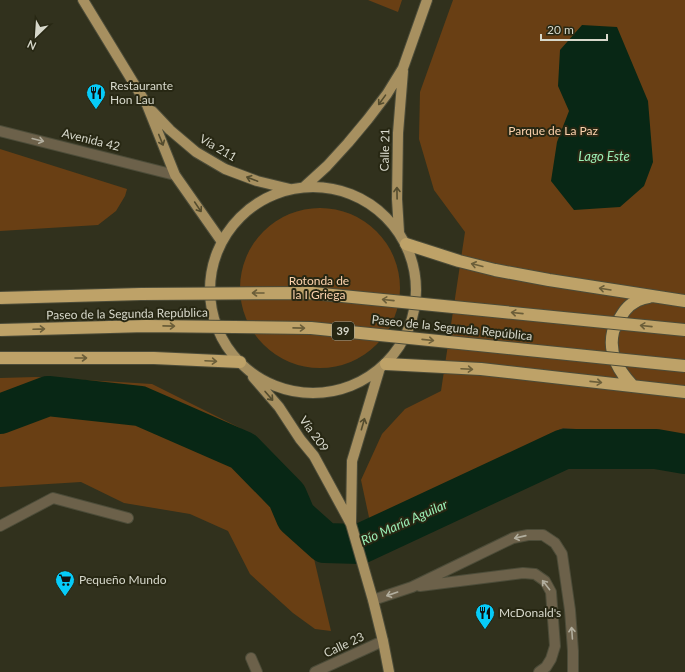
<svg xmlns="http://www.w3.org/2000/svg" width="685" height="672" font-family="Lato,sans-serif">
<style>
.green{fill:#693f14}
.water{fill:#082715}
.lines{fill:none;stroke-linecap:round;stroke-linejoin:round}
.river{stroke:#082715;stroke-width:40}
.minor-casing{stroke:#4c4c39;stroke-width:12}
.major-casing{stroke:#4c4c39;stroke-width:12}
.highway-casing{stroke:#4c4c39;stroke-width:14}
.minor{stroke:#6c614a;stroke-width:10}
.major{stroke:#a79060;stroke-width:10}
.highway{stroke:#bea268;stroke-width:12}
.highway-bridge-casing{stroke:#4c4c39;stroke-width:14;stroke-linecap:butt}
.highway-bridge{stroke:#bea268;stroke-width:12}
.oneway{stroke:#544c2e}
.oneway2{stroke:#b2ae9e}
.oneway3{stroke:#6b5e39}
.labels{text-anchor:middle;stroke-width:4;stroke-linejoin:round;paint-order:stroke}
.shield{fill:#272713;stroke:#a2a394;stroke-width:1}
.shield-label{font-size:11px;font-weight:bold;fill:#d7d8cb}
.poi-label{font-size:12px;fill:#d7d8cb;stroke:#272713;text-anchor:start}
.park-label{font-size:12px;fill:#fcd2ad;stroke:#272713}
.street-label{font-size:12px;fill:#d7d8cb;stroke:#272713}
.water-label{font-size:13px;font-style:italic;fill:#9aeeb5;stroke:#272713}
</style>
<rect width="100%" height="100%" fill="#31311d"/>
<!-- green -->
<path class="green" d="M368,0h34l-4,12z
M453,0h232v442l-30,-7 -92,-7 -193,94 -9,-42 21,-46 23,-25 36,-18 24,-159 -31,-42 -15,-51 1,-47z
M0,149l127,40 -2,7 -9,15 -18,14 -98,6z
M240 288a80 80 0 1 1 160 0a80 80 0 1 1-160 0Z
M36,377l116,7 88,44 63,74 12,61 16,68 -16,-2 -22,-16 -43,-39 -22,-43 -38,-17 -66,-11 -43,-21 -81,5v-109z"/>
<!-- water -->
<path class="water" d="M582,25l35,2 31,74 5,61 -9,24 -24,21 -46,3 -23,-29 6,-39 12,-31 -11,-25 2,-36z"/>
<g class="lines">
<!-- river -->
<path class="river" d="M0,414l48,-18 92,10 103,45 44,45 9,21 29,26 35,1 204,-95h92l29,5"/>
<defs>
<path id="minor" d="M0,131l175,44
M0,526l53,-28 75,20
M420,586l103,-13 12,1 10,7 6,11 4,54 -4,13 -5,8 -7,5
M373,600l39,-13 101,-49 15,-3h15l12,8 7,11 8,56 3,41v21
M251,658l6,14
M315,672l68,-31"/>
<path id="major" d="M83,0l64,105 28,70 47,67
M152,111l18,19 26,22 29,17 32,12 33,8
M304,187l23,-21 21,-23 20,-24 19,-25 16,-26 24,-68
M210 290a103 103 0 1 1 206 0a103 103 0 1 1-206 0Z
M399,232l-2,-33 1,-66 5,-62
M253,377l26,30 21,32 14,17 37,68 22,76 10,41 6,31
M351,523l1,-62 27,-90"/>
<path id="highway" d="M406,244l53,17 36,9 54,10 136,21
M0,358h154l86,4
M386,364l95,5 204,23
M632,385c-14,-15 -24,-32 -19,-53 1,-4 4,-8 6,-12 4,-7 8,-14 16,-18 4,-3 10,-4 14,-5"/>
</defs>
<!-- minor casing -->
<use href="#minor" class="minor-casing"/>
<!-- major casing -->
<use href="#major" class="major-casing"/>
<!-- highway casing -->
<use href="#highway" class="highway-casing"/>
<!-- minor -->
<use href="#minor" class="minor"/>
<!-- major -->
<use href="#major" class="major"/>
<!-- highway -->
<use href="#highway" class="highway"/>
<defs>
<path id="highway-bridge" d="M0,298l141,-4 171,-1 373,37
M0,330l146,-4 165,2 374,38"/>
</defs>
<!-- highway-bridge casing -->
<use href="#highway-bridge" class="highway-bridge-casing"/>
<!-- highway-bridge -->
<use href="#highway-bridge" class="highway-bridge"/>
</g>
<!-- one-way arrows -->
<defs><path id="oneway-shaft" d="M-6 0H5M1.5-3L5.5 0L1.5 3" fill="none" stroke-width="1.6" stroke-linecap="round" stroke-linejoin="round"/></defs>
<g class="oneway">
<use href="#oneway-shaft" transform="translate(382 100) rotate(126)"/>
<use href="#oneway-shaft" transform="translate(161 140) rotate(68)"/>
<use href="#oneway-shaft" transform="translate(252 179) rotate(-159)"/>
<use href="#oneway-shaft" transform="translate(397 193) rotate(-91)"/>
<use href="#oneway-shaft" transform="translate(198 207) rotate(56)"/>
<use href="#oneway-shaft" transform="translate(269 396) rotate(49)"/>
<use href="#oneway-shaft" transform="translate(363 424) rotate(-74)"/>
</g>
<g class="oneway2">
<use href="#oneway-shaft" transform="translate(38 140) rotate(14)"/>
<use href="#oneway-shaft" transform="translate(520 537) rotate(167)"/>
<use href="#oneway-shaft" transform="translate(546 585) rotate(-128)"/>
<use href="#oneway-shaft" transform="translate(392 594) rotate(161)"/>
<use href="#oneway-shaft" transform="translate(572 633) rotate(-94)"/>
</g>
<g class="oneway3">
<use href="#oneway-shaft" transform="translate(477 265) rotate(-166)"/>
<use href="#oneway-shaft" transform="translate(605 289) rotate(-171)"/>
<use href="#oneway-shaft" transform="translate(258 293) rotate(180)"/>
<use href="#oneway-shaft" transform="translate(388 300) rotate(-174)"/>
<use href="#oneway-shaft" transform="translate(517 313) rotate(-174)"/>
<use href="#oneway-shaft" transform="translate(169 326) rotate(1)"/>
<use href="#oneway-shaft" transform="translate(646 326) rotate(-174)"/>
<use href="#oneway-shaft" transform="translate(299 328) rotate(1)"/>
<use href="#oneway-shaft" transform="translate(39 329) rotate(-2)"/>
<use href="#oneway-shaft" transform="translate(428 340) rotate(6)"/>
<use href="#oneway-shaft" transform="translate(81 358)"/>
<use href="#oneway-shaft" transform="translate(211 361) rotate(3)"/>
<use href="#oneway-shaft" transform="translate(467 369) rotate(3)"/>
<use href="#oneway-shaft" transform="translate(596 382) rotate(6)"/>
</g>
<!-- icons -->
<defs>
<symbol id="restaurant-pin" viewBox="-11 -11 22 30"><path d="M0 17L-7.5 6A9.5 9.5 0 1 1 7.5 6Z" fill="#06cbf9" stroke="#272713"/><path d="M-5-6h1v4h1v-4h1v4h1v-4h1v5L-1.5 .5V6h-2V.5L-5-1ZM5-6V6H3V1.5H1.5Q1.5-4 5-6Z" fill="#111"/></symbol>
<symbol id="supermarket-pin" viewBox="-11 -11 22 30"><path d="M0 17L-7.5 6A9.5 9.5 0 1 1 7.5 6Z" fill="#06cbf9" stroke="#272713"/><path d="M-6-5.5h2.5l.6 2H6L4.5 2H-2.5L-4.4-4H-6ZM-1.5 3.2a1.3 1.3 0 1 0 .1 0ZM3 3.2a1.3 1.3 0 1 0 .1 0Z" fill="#111"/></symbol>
</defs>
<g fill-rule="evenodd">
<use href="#restaurant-pin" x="85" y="82" width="22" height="30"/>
<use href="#supermarket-pin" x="54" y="569" width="22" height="30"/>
<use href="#restaurant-pin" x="474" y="602" width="22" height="30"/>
</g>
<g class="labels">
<!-- shield labels -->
<rect class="shield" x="332" y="322" width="22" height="18" rx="3"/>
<g class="shield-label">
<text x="343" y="335">39</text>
</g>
<!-- poi labels -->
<g class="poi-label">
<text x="110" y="90">Restaurante<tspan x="110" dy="14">Hon Lau</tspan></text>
<text x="79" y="584">Pequeño Mundo</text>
<text x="499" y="617">McDonald's</text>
</g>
<!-- park labels -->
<g class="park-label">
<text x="553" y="135">Parque de La Paz</text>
<text x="319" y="285">Rotonda de<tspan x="319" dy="14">la I Griega</tspan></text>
</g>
<!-- street labels -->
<g class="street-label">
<text transform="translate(91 140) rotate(14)" y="4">Avenida 42</text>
<text transform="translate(218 148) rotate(30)" y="4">Vía 211</text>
<text transform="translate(385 150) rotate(-89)" y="4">Calle 21</text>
<text transform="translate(127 314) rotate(-1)" y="4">Paseo de la Segunda República</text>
<text transform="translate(452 328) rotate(6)" y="4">Paseo de la Segunda República</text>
<text transform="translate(314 434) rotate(54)" y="4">Vía 209</text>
<text transform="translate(344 645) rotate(-25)" y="4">Calle 23</text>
</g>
<!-- water labels -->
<g class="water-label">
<text x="604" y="161">Lago Este</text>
<text transform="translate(404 522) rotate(-24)" y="5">Río María Aguilar</text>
</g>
</g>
<!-- north arrow -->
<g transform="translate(36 36) rotate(205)" stroke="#272713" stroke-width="3" paint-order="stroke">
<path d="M0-3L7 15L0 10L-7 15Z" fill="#d7d8cb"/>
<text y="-6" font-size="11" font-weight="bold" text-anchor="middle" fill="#d7d8cb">N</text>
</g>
<!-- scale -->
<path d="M541 34v6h66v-6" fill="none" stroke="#d7d8cb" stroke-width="2"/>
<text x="547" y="34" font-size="12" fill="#d7d8cb" stroke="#272713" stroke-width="3" paint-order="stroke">20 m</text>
</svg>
